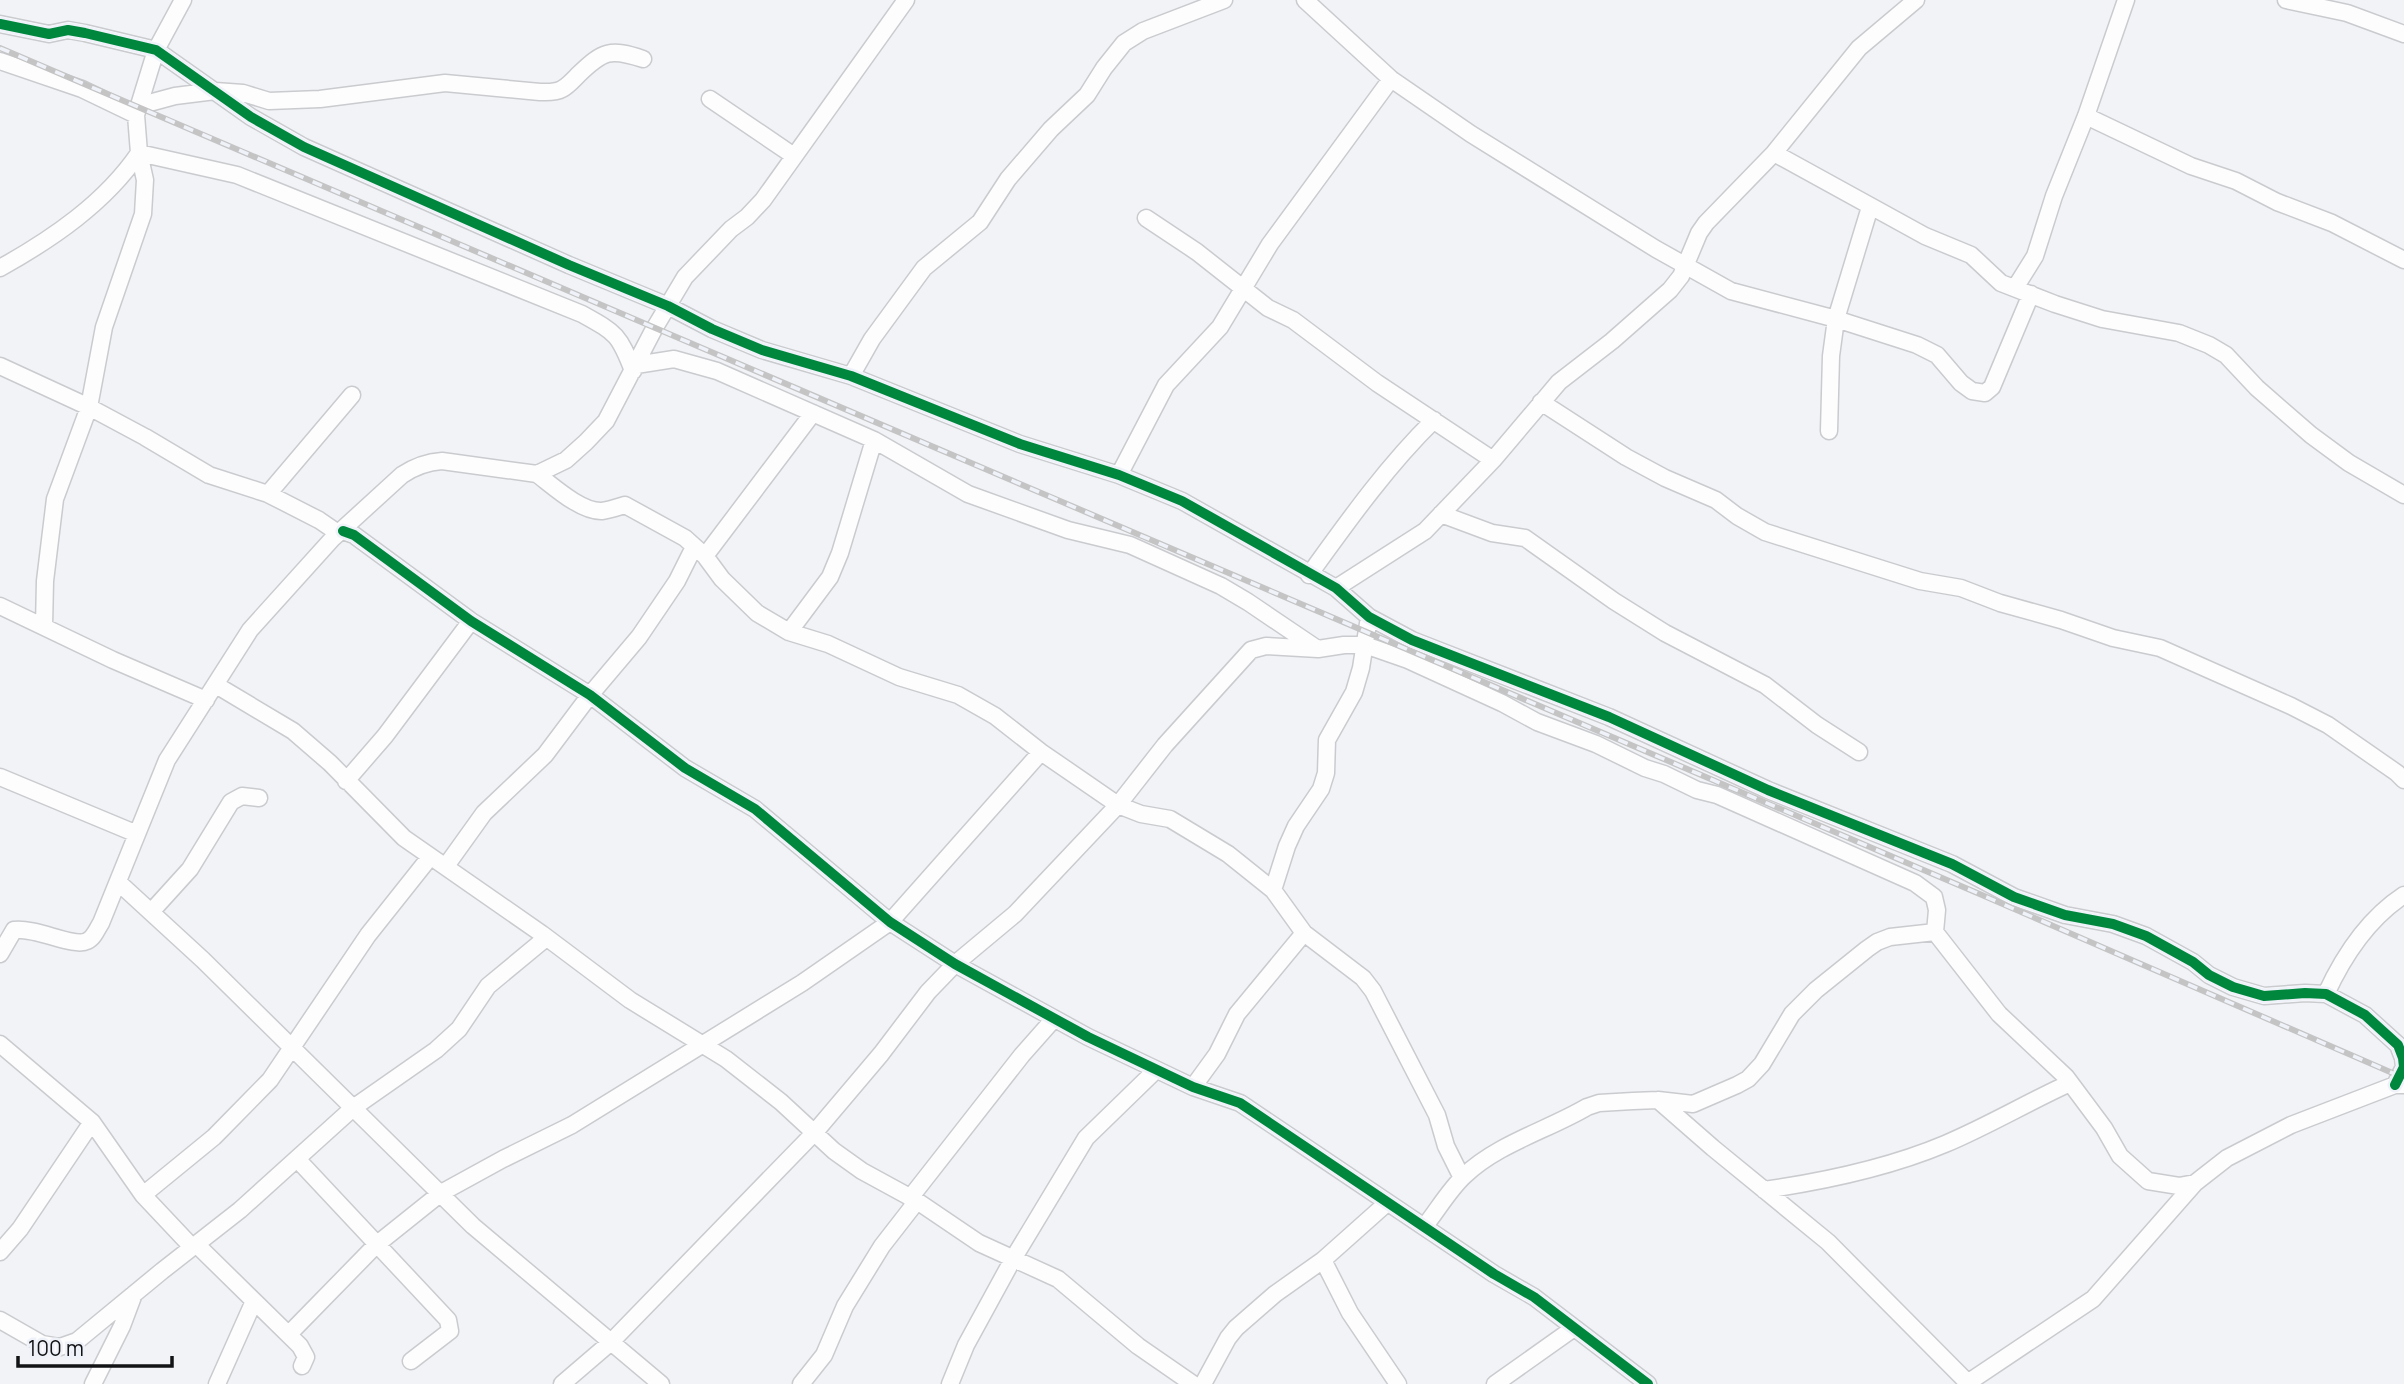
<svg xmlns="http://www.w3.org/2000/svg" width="2404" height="1384" font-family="Manrope,sans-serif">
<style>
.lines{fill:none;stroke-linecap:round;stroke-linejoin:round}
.minor-casing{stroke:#cacbce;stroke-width:19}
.minor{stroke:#fdfdfe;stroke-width:16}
.rail-casing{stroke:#c4c4c5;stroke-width:6}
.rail{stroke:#eff2f9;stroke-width:3.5;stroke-dasharray:10;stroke-linecap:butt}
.cycleway-casing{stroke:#eff2f9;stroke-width:15}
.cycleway{stroke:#00873e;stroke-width:10}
</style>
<rect width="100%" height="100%" fill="#f1f3f7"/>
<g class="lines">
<defs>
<path id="minor" d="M1305,0l86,79 80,55 185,115 75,42 105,28 81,26 20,10 24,28 11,8 13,2 7,-6 39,-93
M2286,0l61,13 57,21
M0,24l49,10 19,-4 17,3 71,17 95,67 53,30 265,118 99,41 44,23 50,21 89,26 169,68 99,31 63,26 154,87 33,29 43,23 197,77 159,73 184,74 62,33 51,18 48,9 33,12 47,26 16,13 24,12 31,9 41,-3 21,1 39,21 33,30 5,13 1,9 -9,18
M0,61l82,28 54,26
M710,99l84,57
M138,106l37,-10 40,-5 28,2 26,8 51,-2 125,-16 95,9c7,0 15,1 22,-3 6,-3 12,-10 17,-15 24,-23 31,-26 64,-15
M2086,116l105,50 45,15 41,21 55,21 72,37
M1774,153l151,83 46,19 30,28 54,21 47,15 77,14 30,12 17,10 31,33 54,47 38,28 55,32
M1146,218l51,34 71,56 25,12 84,63 116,77
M0,268c52,-29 105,-65 139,-115l98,22 345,139c34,19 37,20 51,57
M2015,288l20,-32 19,-60 32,-80 40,-116
M636,365l38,-6 43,12 157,69 94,54 100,36 62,15 91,41 27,16 68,46
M0,366l89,41 56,30 64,38 59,19 51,26 19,13
M851,376l21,-37 52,-71 56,-46 28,-43 43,-50 36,-34 17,-27 20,-25 19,-12 81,-31
M1541,402l85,55 39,21 51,22 21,16 28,16 155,49 41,7 39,15 61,17 52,18 47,10 131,58 37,19 69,48 7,7
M1829,431l2,-75 5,-37 34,-112
M537,474c16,12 44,38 65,37 8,-1 16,-4 23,-6l60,33 20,18 17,23 35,34 32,19 39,12 71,33 59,18 37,21 46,36 77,53 23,9 29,5 58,35 45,36 31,43 59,45 10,13 64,124 9,31 16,32
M1119,475l47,-90 54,-58 50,-83 121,-165
M268,494l84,-99
M1441,514l51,19 33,5 89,63 51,32 100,52 52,40 42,27
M343,531l11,4 117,86 119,74 95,73 70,41 135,113 65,42 133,73 105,50 47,16 254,171 40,23 114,87
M705,556l108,-143
M1309,575c39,-54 78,-109 125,-155
M1336,588l89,-57 68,-71 66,-78 53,-41 58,-51 11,-14 18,-43 7,-10 68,-70 85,-105 57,-48
M0,606l113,54 93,40
M44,626l1,-45 10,-82 34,-92 15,-80 39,-113 2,-34 -6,-27 -3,-38 20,-65 27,-50
M789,632l41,-55 10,-24 34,-113
M216,685l77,46 37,32 74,75 138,96 88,66 96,59 55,43 53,49 28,20 55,30 62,42 79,36 80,67 55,38
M0,777l137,57
M346,781l39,-45 86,-115
M446,866l38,-53 61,-58 45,-60 49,-58 38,-56 17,-34
M118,882l85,78 270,266 188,158
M1273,890l14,-44 9,-20 25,-37 5,-16 1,-33 27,-48 7,-24 8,-51
M151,912l39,-43 41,-67 11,-6 17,2
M0,954l14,-24c22,-3 60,18 73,11 7,-3 10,-12 14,-18l66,-163 83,-130 83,-92 69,-63c12,-8 25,-13 40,-14l95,13 29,-14 20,-18 20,-21 48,-92 31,-52 46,-48 16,-12 16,-17 143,-200
M2326,994c17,-37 43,-76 78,-99
M0,1044l92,78 51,73 49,52
M1193,1087l24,-33 20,-40 67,-81
M1658,1100l55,48 115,94 140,141
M298,1160l150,160 2,11 -39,30
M1764,1190c62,-9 124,-22 181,-46 43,-18 83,-42 125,-61
M143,1195l71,-58 56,-57 98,-145 62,-78
M910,1198l112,-143 31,-35
M1424,1227c13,-16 25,-37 40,-51 33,-32 84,-46 123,-69l12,-4 34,-2 25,-1 35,4 44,-19 11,-6 14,-15 30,-50 24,-24 51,-41 10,-7 13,-5 45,-5 64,82 67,63 38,51 16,28 28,25 31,5 16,-3
M196,1244l104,102 6,11 -4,9
M0,1252l20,-23 72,-107
M1323,1260l27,53 48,71
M0,1320l42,24 18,3 17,-6 85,-70 78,-61 113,-102 83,-58 23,-21 29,-43 58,-48
M289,1334l87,-89 65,-52 62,-34 69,-34 230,-142 88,-61 151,-170
M93,1384l29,-58 12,-32
M217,1384l37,-83
M562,1384l49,-42 204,-210 66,-78 47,-62 27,-28 60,-50 103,-109 47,-60 86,-95 15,-4 52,3 26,-4h21l43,15 94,43 35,19 59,22 49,24 19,6 33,16 20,5 198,88 19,14 3,13 -2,22
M801,1384l23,-29 21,-49 37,-60 35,-45
M950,1384l16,-39 47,-86 73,-121 70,-68
M1203,1384l25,-46 8,-10 39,-34 48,-34 64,-57
M1495,1384l79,-56
M1966,1384l127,-85 102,-116 32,-25 64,-33 104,-40h9"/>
</defs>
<!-- minor casing -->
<use href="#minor" class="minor-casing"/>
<!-- minor -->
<use href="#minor" class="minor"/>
<defs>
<path id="rail" d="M0,48l1975,844 429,186"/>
</defs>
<!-- rail casing -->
<use href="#rail" class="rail-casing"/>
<!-- rail -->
<use href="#rail" class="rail"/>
<defs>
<path id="cycleway" d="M0,24l49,10 19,-4 17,3 71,17 95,67 53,30 265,118 99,41 44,23 50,21 89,26 169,68 99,31 63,26 154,87 33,29 43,23 197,77 159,73 184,74 62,33 51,18 48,9 33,12 47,26 16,13 24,12 31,9 41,-3 21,1 39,21 33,30 5,13 1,9 -9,18
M343,531l11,4 117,86 119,74 95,73 70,41 135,113 65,42 133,73 105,50 47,16 254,171 40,23 114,87"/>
</defs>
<!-- cycleway casing -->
<use href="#cycleway" class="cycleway-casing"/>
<!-- cycleway -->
<use href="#cycleway" class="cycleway"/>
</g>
<!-- scale -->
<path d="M18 1356v10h154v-10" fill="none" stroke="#121315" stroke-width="3.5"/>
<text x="28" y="1356" font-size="21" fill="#121315" stroke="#eff2f9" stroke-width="5" paint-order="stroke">100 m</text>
</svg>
